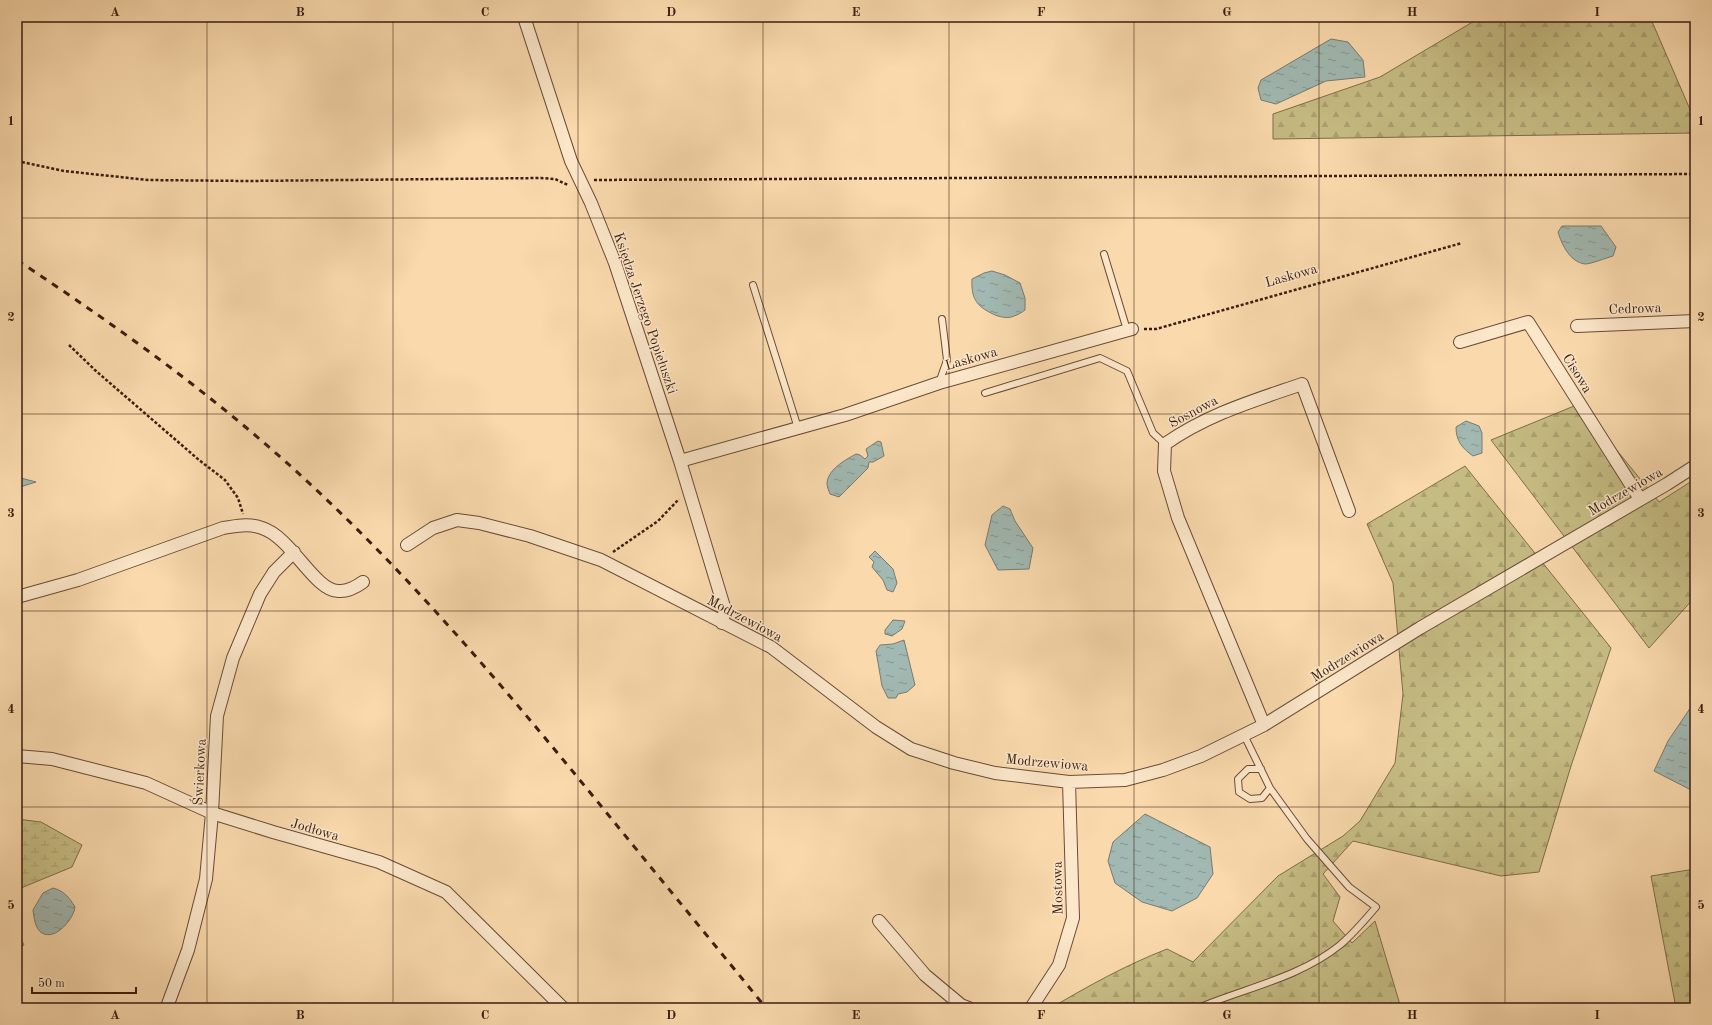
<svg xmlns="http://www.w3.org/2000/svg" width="1712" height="1025" font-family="'Old Standard TT',serif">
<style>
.forest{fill:url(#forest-firs);stroke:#806d4a}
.wetland{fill:url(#wetland-marsh);stroke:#806d4a}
.water{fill:url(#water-ripples);stroke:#787b71}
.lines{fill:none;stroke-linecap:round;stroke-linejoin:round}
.lane-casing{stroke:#6a4c37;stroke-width:8}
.street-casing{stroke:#6a4c37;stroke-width:14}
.path{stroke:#3a1d10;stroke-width:2.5;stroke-dasharray:3 2;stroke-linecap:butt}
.lane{stroke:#fce7ca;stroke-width:6}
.street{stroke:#fce7ca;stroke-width:12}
.rail{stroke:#3a1d10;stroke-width:3;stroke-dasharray:7 7;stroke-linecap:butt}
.grid{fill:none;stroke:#3a1d10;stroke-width:1;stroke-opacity:0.55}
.labels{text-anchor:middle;stroke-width:3;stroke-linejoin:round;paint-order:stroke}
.street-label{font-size:14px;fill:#3a1d10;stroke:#fce7ca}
.neatline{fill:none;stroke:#3a1d10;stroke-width:1.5}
.grid-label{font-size:13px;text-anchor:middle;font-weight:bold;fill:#3a1d10}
</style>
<defs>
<pattern id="forest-firs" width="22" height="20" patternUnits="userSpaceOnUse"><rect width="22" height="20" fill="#c6bd84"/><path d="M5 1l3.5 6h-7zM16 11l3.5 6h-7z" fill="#aba271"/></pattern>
<pattern id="wetland-marsh" width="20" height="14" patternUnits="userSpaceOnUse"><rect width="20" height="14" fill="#c6bd84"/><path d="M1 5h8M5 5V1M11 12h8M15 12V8" fill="none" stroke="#aba271"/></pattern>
<pattern id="water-ripples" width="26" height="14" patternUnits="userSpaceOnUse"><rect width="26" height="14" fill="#a1b9b2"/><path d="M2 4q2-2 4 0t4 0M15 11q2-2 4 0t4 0" fill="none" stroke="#84968f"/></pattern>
</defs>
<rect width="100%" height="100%" fill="#fadaad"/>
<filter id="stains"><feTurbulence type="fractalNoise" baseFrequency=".005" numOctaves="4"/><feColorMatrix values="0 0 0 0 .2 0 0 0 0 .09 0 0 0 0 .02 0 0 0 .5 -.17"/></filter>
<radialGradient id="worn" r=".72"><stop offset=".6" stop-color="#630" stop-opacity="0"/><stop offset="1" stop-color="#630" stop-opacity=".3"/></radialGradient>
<!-- forest -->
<path class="forest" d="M1481,17h169l45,104v12l-422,6v-25l107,-37z
M1579,404l80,98 36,-23v118l-46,51 -158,-208z
M1465,466l146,182 -40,118 -32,106 -38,4 -148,-35 -30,33 17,23 -7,24 19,22 23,-22 26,87h-350c37,-22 75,-43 116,-59l26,13 85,-86 65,-40 17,-15 35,-58 8,-69 -10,-111 -26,-59z
M1695,869v139h-19l-25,-132z"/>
<!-- wetland -->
<path class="wetland" d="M17,819l24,3 41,23 -10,22 -51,21h-4z"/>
<!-- water -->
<path class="water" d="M1331,39l17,3 15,18 2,17 -39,4 -50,23 -15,-4 -3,-12 3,-8z
M1562,226h39l15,21 -3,9c-7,2 -22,8 -28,8 -15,-2 -23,-19 -27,-32z
M992,271l13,4 15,8 5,15v12c-3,2 -7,5 -11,6 -6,3 -15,1 -21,-2 -17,-8 -22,-16 -21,-35l12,-6z
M1466,421l13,5 3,7v20l-9,3c-11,-8 -17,-15 -17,-29z
M878,441l3,1 3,14 -11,6h-4l-1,6 -29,29 -9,-3c-1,-3 -3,-7 -3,-10 0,-14 18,-24 29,-30l4,1 5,4 3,-3 -2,-7z
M17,477l19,5 -19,6z
M1003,506l7,3 5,12 18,27 -4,21 -31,1 -13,-25 7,-30z
M875,551l18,18 4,14 -4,9 -6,-2 -4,-10 -11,-13 2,-5 -5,-5z
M893,620l12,1 -3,8 -10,7 -7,-2v-4z
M904,640l11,45 -8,7 -9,2 -2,4h-8l-6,-12 -6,-35 4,-6 13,-1z
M1695,701v91l-41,-21 14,-30z
M1145,814l65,33 3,27 -16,24 -25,13 -30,-9 -27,-19 -7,-22 5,-19z
M53,888c11,3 16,9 22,19 -1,11 -19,34 -33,26 -7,-4 -8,-16 -9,-23l10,-17z
M17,931l7,14 -7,4z"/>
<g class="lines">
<defs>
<path id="lane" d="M1104,254l23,76
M753,285l45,143
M939,383l8,-23 -5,-41
M985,393l115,-35 27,13 26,62 12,11
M1261,769h-13l-10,10 1,13 11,7 12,-1 8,-10
M1198,1008c47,-20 101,-30 142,-63 13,-11 25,-25 36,-38l-27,-20 -42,-48 -37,-51 -26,-53"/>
<path id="street" d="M524,17l47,144 20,42 24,60 65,198 45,149 -3,13
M1577,326l118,-5
M1460,342l68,-20 112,177
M680,461l165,-46 94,-32 193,-54
M407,545l26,-17 24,-8 22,3 51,13 71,24 170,87 105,80 35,22 43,14 41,10 74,9 56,-2 38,-10 38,-14 63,-31 156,-97 247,-144 28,-18
M17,597l61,-17 145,-52c14,-2 26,-5 39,0 29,9 52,62 76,63 10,1 18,-4 25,-9
M1264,725l-86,-207 -14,-47 1,-27c43,-30 88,-43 137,-60l47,127
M17,756l35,3 94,24 66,30 61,19 106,30 67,30 117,116
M879,921l46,54 36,30 8,3
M169,1008l-1,-4 20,-54 18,-71 6,-66 5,-97 16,-58 27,-64 14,-22 20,-20
M1031,1008l28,-43 14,-47 -4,-136"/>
</defs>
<!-- lane casing -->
<use href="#lane" class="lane-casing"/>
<!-- street casing -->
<use href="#street" class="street-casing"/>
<!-- path -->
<path class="path" d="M17,161l47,10 84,9 99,1 294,-3 14,1 13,6
M594,180l1101,-6
M1144,329h12l306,-86
M69,345l27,26 103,89 26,20 13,18 5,16
M613,552l45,-31 21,-22"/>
<!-- lane -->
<use href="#lane" class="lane"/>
<!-- street -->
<use href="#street" class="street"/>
<!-- rail -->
<path class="rail" d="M17,260c110,73 213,147 309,239 98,93 185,197 271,302 56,69 113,138 169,207"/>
</g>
<!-- grid -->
<path class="grid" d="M207,17v991M393,17v991M578,17v991M763,17v991M949,17v991M1134,17v991M1319,17v991M1505,17v991M17,218h1678M17,414h1678M17,611h1678M17,807h1678"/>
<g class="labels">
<!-- street labels -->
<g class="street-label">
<text transform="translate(1291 275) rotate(-16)" y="5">Laskowa</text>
<text transform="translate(1635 308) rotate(-2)" y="5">Cedrowa</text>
<text transform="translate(646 313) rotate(71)" y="5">Księdza Jerzego Popiełuszki</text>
<text transform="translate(971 358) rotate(-16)" y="5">Laskowa</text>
<text transform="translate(1578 373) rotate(58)" y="5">Cisowa</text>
<text transform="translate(1193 411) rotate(-28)" y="5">Sosnowa</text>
<text transform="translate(1625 491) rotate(-30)" y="5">Modrzewiowa</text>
<text transform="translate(745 618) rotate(28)" y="5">Modrzewiowa</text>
<text transform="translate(1347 656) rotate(-32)" y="5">Modrzewiowa</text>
<text transform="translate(1047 762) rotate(5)" y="5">Modrzewiowa</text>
<text transform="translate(199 772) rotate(-87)" y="5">Świerkowa</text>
<text transform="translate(315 829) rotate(16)" y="5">Jodłowa</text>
<text transform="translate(1057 888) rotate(-91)" y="5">Mostowa</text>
</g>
</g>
<!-- margin -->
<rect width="1712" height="1025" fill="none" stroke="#fadaad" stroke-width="44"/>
<!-- scale -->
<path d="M32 987v6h104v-6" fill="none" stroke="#3a1d10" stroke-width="2"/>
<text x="38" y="987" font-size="12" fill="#3a1d10" stroke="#fce7ca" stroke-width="3" paint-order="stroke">50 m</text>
<rect x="22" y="22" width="1668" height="981" class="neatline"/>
<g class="grid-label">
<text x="115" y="16">A</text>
<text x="300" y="16">B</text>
<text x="485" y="16">C</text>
<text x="671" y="16">D</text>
<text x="856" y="16">E</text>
<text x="1041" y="16">F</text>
<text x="1227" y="16">G</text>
<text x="1412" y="16">H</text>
<text x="1597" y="16">I</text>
<text x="11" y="125">1</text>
<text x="1701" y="125">1</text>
<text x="11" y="321">2</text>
<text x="1701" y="321">2</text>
<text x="11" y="517">3</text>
<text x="1701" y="517">3</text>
<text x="11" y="713">4</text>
<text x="1701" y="713">4</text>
<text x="11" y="909">5</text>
<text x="1701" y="909">5</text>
<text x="115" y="1019">A</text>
<text x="300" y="1019">B</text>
<text x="485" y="1019">C</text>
<text x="671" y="1019">D</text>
<text x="856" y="1019">E</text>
<text x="1041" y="1019">F</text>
<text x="1227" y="1019">G</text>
<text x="1412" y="1019">H</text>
<text x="1597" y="1019">I</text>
</g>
<rect width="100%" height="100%" filter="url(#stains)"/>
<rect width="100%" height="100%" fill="url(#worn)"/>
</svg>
